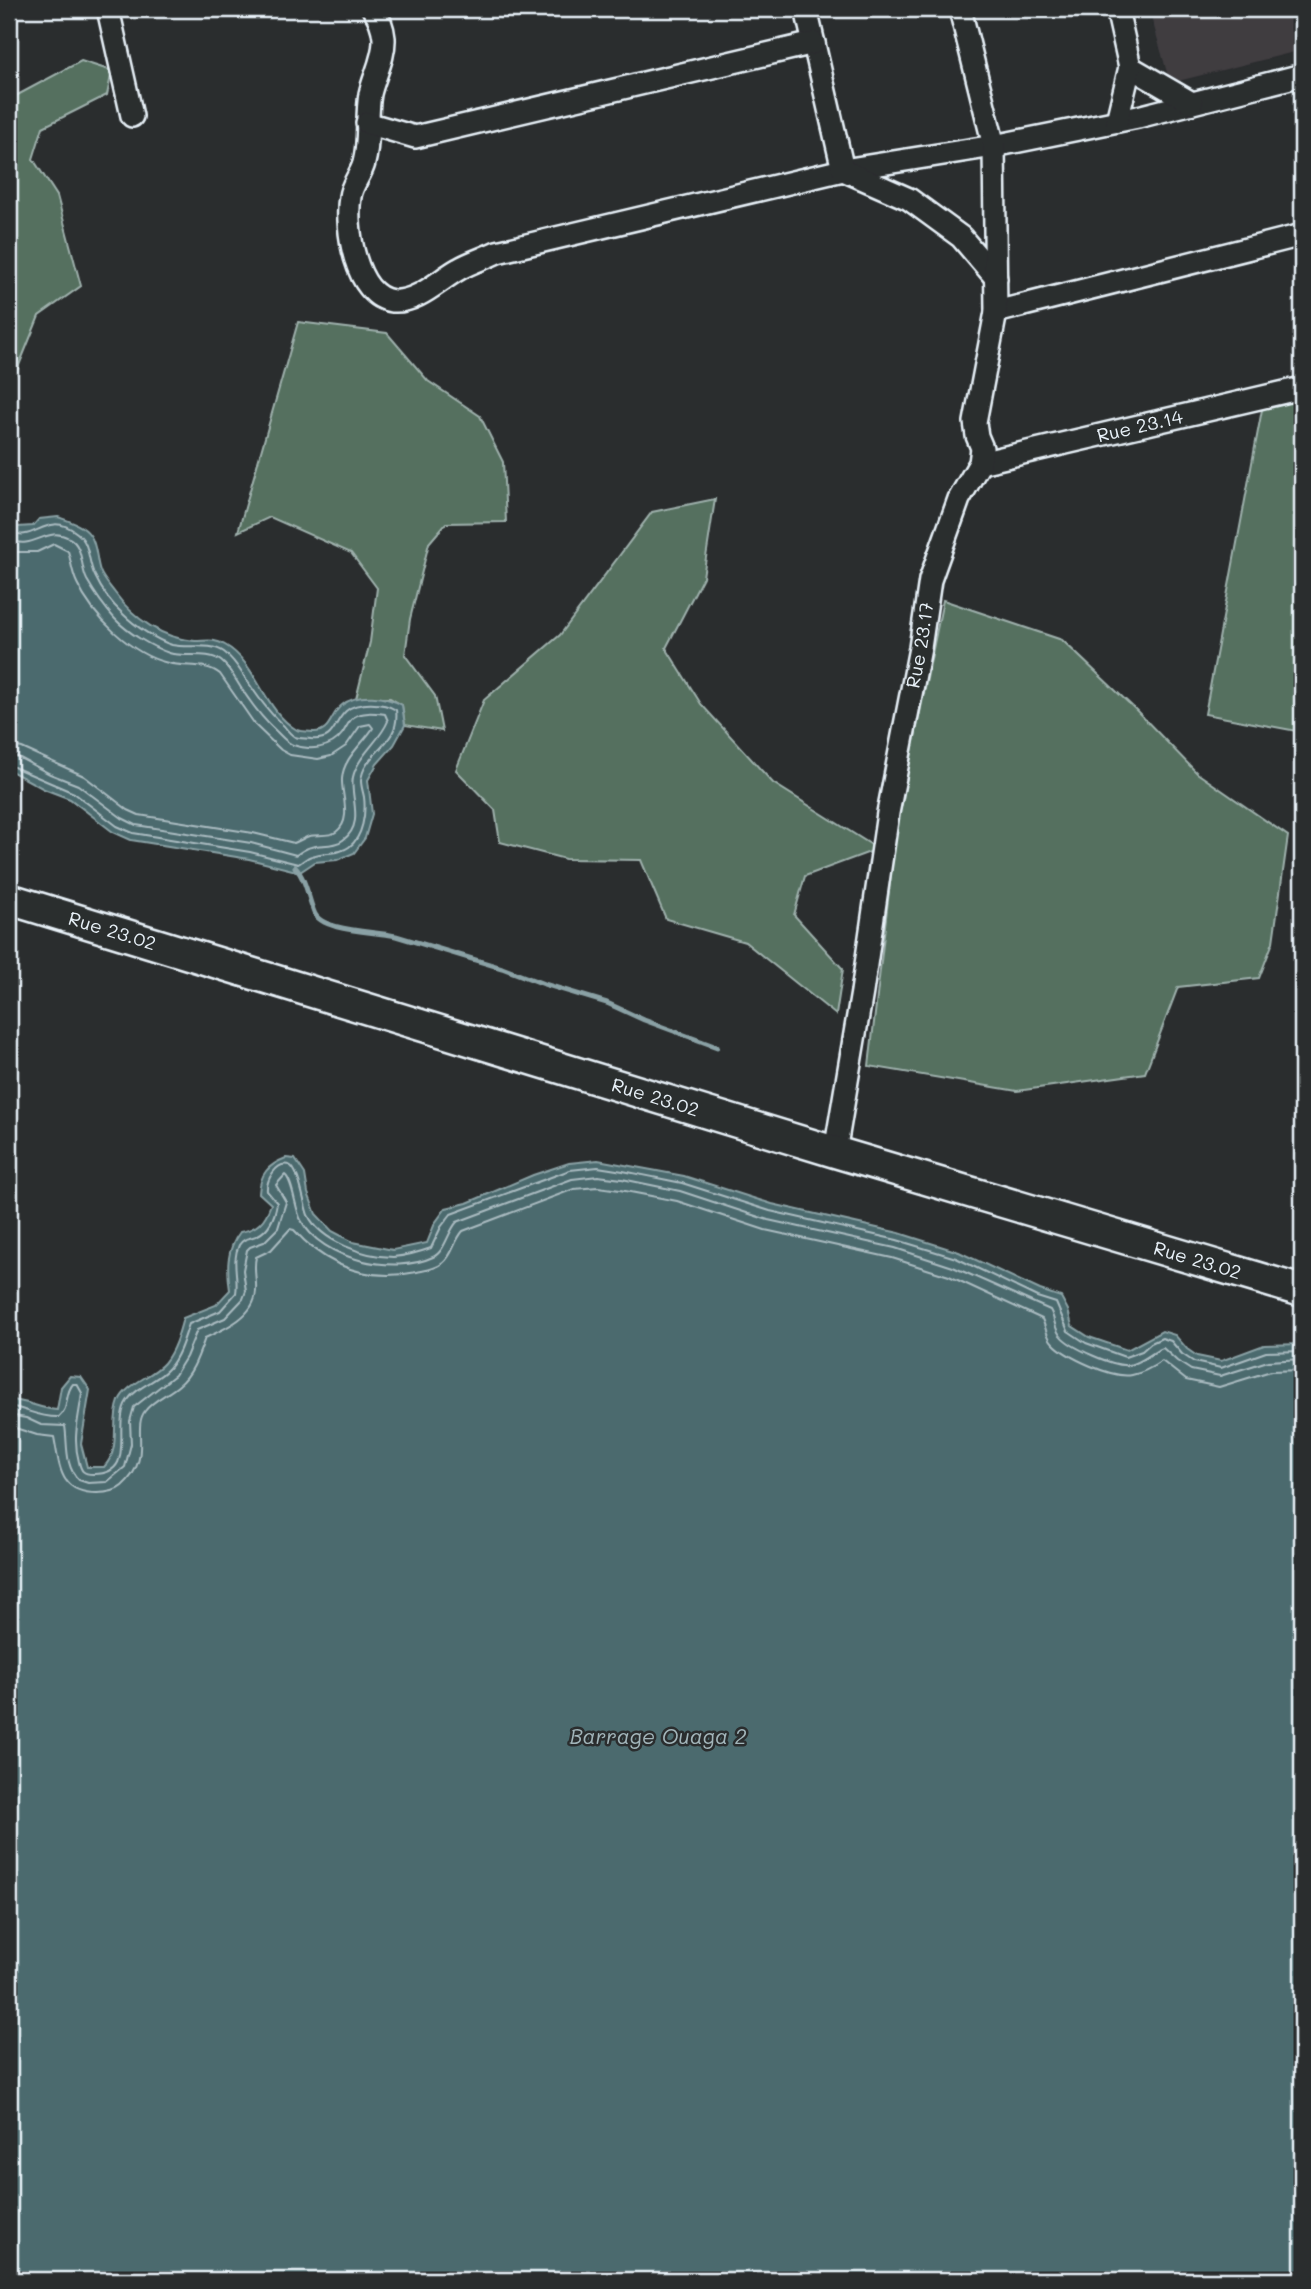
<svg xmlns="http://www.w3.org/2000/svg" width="1311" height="2289" font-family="Mali,sans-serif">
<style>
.built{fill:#3f3c40}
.green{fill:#55705f;stroke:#9eb0ac;stroke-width:2}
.water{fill:#4c6b6e;stroke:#8aa1a5;stroke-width:2}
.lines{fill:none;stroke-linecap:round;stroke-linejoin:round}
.shore{stroke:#aabbc1;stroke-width:2}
.stream{stroke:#8aa1a5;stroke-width:5}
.street-casing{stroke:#e8f1f8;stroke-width:26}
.secondary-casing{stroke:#e8f1f8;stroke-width:35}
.street{stroke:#2a2d2e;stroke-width:21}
.secondary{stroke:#2a2d2e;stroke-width:30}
.labels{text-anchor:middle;stroke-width:5;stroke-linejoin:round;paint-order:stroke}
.street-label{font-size:19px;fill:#e8f1f8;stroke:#2a2d2e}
.water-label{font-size:21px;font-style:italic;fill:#a2b5ba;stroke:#2a2d2e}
</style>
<rect width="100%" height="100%" fill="#2a2d2e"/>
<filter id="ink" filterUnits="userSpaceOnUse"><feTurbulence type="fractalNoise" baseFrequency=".0143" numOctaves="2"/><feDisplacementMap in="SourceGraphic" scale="14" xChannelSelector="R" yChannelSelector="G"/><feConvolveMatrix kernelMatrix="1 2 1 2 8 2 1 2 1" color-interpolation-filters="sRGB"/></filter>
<g filter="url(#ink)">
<!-- built -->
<path class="built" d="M1149,9h153v41l-132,33z"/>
<!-- green -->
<path class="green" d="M81,61l31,10 -5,24 -64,32 -10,32 24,37 24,90 -42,30 -30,74v-285l1,-6z
M298,322l89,11 41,48 52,35 23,46 3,60 -60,1 -17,20 -19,76 -5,36 30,41 7,35 -37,-6 -3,-20 -12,-7 -34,1 14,-57 7,-54 -26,-35 -81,-36 -32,15z
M1302,395v337l-97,-18 58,-310z
M715,499l-12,78 -37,71 35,56 72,79 105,66 -73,27 -11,39 49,54 -7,46 -91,-73 -79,-23 -25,-59 -76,-1 -65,-17 -5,-32 -39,-40 28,-70 76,-65 92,-123z
M943,600l119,40 73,69 62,64 91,63 -15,106 -14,36 -81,9 -33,86 -128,18 -148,-25 27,-236z"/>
<!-- water -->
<path class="water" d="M58,517c11,4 25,8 32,18 7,9 6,25 10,36 3,8 10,15 15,22 18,25 48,46 80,48 11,0 19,-3 30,4 32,18 39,66 72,85 4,2 11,1 16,2 18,1 17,-18 29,-27 16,-13 44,-9 60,0l3,20 -11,20 -17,19 -9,16 4,34 -7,24 -11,15 -17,7 -22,2 -15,10 -51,-13 -118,-19 -18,-8 -43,-33 -26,-10 -35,-19v-249l8,6 16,-1 6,-7z
M286,1158l9,1 10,15 3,19 8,21 16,17 21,11 40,8 34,-7 8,-20 11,-15 21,-5 66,-28 36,-12 29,-3 86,16 88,28 127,29 60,19 81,38 21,7 7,13 4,16 17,11 38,13 35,-19 13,4 12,14 10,7 24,5 43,-16 38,-1v936h-1293v-880c17,0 31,9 48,10l4,-23 9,-11 11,1 9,13 -9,54 6,23h17c18,-19 6,-43 15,-66 8,-18 33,-24 45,-38 10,-12 15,-30 19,-45l33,-13 14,-15c-3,-21 -4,-40 10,-58 18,-3 25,-11 31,-28l-12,-11c1,-19 9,-28 27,-35z"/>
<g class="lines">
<!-- shore -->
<path class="shore" d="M9,530c25,17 36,-22 68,3 14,11 10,28 18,43 6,13 17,28 28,38 12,12 33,26 49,31 18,4 37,-3 52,7 12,9 18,22 26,33 10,15 20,29 34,41 3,4 7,9 11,11 5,2 12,1 16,2 25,2 21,-15 35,-28 11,-10 38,-9 50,-1 5,35 -33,42 -35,71 0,5 2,11 3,16 2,16 -1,40 -15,50 -11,8 -25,4 -37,9 -5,1 -10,6 -14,8l-48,-12 -117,-19 -16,-7 -43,-33 -65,-28
M9,540c26,11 37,-15 60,-2 15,8 11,29 18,42 8,14 18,28 28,39 13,14 37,28 54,34 17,5 38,-2 52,8 10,8 15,20 22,30 10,15 21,29 34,41 5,5 10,11 16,13 16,6 38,4 49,-11 4,-5 6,-13 12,-17 8,-6 22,-4 31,-3l3,7c-8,20 -30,34 -35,56 -4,18 13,47 -10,63 -9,7 -22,4 -32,7 -5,1 -10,5 -15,8l-45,-12 -115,-18 -14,-7 -44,-33 -28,-11 -32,-17 -9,-1
M9,552h28l17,-8 14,7c3,10 4,22 9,32 15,33 55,72 91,80 18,5 38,-1 52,11l36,52 25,24 9,5 28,4 13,-3 15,-10 14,-20 10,-2 3,4c-10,16 -30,30 -31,51 -1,15 11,41 -6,53 -7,5 -19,2 -27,4 -5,2 -10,5 -15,7l-41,-10 -114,-18 -11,-5 -44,-34 -62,-28 -13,-3
M9,1406c17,3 32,12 50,11 11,-9 5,-23 14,-33h4l5,9c-3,25 -10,44 -3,69 2,9 4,12 14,12 46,1 18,-49 34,-73 10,-15 31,-20 42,-33 11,-13 15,-30 20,-44l31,-13 16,-18c3,-15 -5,-32 3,-48 5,-8 12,-6 19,-10 12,-6 17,-19 19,-32l-10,-12c-1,-10 9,-30 22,-26 10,3 15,40 19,50 13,27 58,42 85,42 12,-1 27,-5 38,-9l10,-21 10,-13 119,-44 28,-3 25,4 59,12 88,28 127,29 59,18 81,39 19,6 12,28 18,12 39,14 17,-6 9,-8 11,-5 9,3 11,13 12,8 27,6 45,-16 36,-1
M9,1415l17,3 15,7 24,1c3,17 -1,40 14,54l9,3 19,-1 18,-15 6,-23 -1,-23 4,-14 41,-32 11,-18 11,-27 28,-12 18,-19 3,-8 -3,-21 4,-20 3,-3 14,-5 14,-14 8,-26 -10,-17 9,-10c8,6 10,34 16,45 20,40 94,55 132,37 12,-5 15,-26 24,-35l115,-43 26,-3 24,3 58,12 88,29 127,28 58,19 97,43c5,8 4,18 10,25 9,12 54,32 69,30 14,-2 22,-13 34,-17l14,13 14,9 29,6 48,-15 34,-2
M9,1426l28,9 17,2c6,30 5,56 43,56 10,0 18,-1 25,-7 32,-28 9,-57 23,-75 8,-11 24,-17 34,-26 14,-11 20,-31 26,-47 20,-9 50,-22 51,-47 1,-12 -3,-22 0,-34l15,-7 19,-21 4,1c33,37 74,52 123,42 9,-2 19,-3 26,-9 10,-8 11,-22 20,-32l111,-42 24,-2 22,3 57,11 88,29 127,28 57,18 93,43c4,8 4,17 11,24 13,14 60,36 79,32 11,-2 21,-8 30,-14l24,19 33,7 52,-16 31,-1"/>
<!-- stream -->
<path class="stream" d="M295,867c11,12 13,30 19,45 7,20 63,19 82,24l106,32 42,16 63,19 37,17 73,27"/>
<defs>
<g id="street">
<path d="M108,9l24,107"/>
<path d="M373,9c6,8 10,19 11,29 1,19 -10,38 -14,56 -4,23 0,47 -6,69 -3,12 -13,22 -14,34 -5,29 5,100 43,104 24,2 46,-21 66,-32 12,-7 26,-11 38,-17l346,-82 151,-24 144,-29 164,-42"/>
<path d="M806,9l37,161 66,29 52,38 35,41"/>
<path d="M1130,67l62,36"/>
<path d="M1117,121l13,-54 -13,-58"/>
<path d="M367,123l48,14 399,-94"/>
<path d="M996,312l306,-77"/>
<path id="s1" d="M980,463l322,-75"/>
<path id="s2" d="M835,1152l27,-160 26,-179 32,-165 10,-68 29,-81 21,-36 2,-15 -5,-12 -2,-14 21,-110 -2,-166 -34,-137"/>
</g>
<g id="secondary">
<path id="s3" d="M9,899l826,253 467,139"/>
</g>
</defs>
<!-- street casing -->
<use href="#street" class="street-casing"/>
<!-- secondary casing -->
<use href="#secondary" class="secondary-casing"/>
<!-- street -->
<use href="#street" class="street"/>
<!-- secondary -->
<use href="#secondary" class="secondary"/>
</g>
</g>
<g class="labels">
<!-- street labels -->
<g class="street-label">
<text dy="7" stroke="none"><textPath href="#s1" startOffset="164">Rue 23.14</textPath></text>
<text dy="7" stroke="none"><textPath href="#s2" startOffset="514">Rue 23.17</textPath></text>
<text dy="7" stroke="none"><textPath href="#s3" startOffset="108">Rue 23.02</textPath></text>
<text dy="7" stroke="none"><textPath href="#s3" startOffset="676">Rue 23.02</textPath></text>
<text dy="7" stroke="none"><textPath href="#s3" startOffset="1242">Rue 23.02</textPath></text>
</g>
<!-- water labels -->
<g class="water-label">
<text x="658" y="1744">Barrage Ouaga 2</text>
</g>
</g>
<!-- margin -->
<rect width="1311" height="2289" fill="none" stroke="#2a2d2e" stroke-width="35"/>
<rect x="18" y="18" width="1276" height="2254" fill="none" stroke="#e8f1f8" stroke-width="2.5" filter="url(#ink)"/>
</svg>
